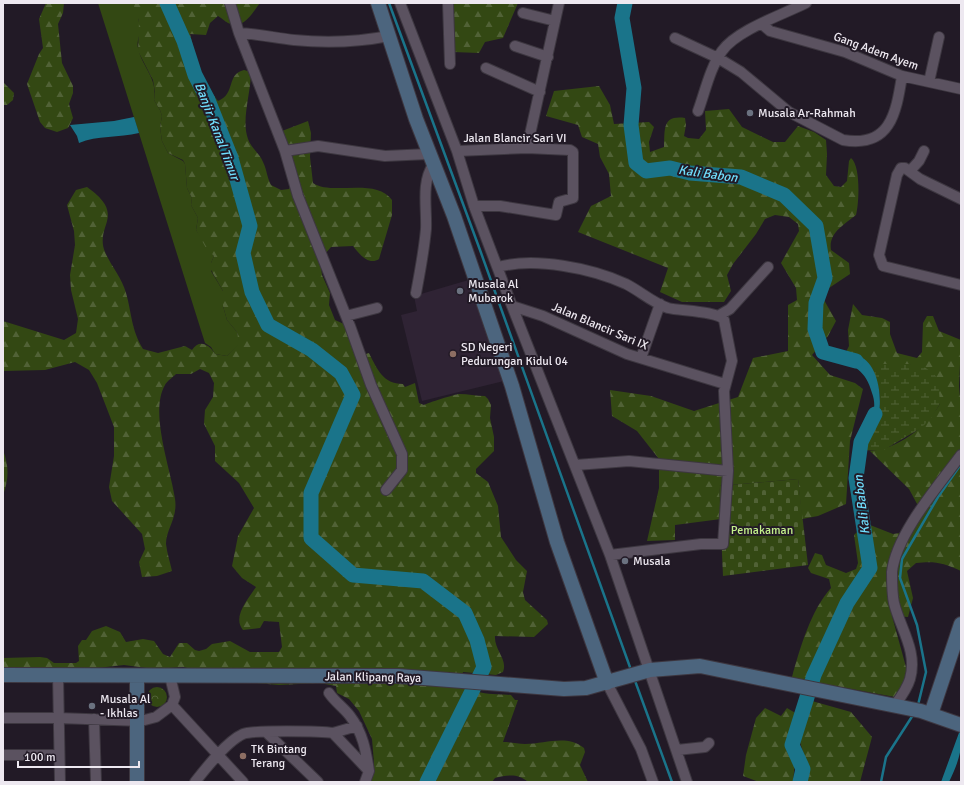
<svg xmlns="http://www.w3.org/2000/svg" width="964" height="785" font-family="Signika,sans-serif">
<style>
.built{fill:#2f2334}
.grass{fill:#334813}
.forest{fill:url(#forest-firs)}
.wetland{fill:url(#wetland-marsh)}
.cemetery{fill:url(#cemetery-stones)}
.park{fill:url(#park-crowns)}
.water{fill:#1a748a}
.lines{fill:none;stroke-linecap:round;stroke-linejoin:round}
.stream{stroke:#1a748a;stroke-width:2.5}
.river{stroke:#1a748a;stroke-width:15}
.street-casing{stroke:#3d3740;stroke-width:12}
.secondary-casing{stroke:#3d3740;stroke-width:16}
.street{stroke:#5b5260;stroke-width:10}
.secondary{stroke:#4c657e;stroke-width:14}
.worship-dot{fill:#6b7280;stroke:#221a26;stroke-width:1.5}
.education-dot{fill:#8d6e63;stroke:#221a26;stroke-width:1.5}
.labels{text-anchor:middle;stroke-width:4;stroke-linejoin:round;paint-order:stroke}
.street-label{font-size:12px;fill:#ede8f0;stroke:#221a26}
.poi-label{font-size:12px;fill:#ede8f0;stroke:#221a26;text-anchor:start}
.park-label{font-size:12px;fill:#c4f18c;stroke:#221a26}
.water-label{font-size:13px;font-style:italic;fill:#70dffe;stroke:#221a26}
</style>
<defs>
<pattern id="forest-firs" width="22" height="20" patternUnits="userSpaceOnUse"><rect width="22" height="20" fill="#334813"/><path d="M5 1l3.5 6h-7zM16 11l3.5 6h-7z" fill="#516236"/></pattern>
<pattern id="wetland-marsh" width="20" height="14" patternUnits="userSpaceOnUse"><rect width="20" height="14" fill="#334813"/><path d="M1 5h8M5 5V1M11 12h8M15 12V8" fill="none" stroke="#516236"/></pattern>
<pattern id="cemetery-stones" width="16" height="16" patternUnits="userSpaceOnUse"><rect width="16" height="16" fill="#334813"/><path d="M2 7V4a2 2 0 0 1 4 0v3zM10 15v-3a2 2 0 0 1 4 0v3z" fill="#516236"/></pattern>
<pattern id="park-crowns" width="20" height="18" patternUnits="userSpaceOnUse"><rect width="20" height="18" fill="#334813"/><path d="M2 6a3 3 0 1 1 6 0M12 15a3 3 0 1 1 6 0" fill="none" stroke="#516236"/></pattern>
</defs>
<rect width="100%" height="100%" fill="#221a26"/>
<!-- built -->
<path class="built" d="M472,279l32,102 -82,20 -21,-86 16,-4 -3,-15z"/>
<!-- grass -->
<path class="grass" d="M98,3h35c6,9 7,22 6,33 -1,4 -2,8 -1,12 4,19 20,30 16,52l6,10 2,6 -2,11 2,14 6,12 15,8 2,3 2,24 5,10 -1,7 7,13 -2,12 18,26 -3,7v8l12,20v15l4,14 10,12 3,12 -13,12 -12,-2 -4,-7 -6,-4z"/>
<!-- forest -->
<path class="forest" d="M46,3h18l-1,10 -5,11 4,39 11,23v7l-4,11 4,14 -5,10 -11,4 -12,-4 -5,-6 -13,-38 12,-30 4,-6 -4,-29z
M133,3h127c-7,9 -17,28 -32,20 -4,-2 -6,-5 -10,-7l-8,7 -4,12 -16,-1c7,27 10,44 28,67 18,-7 8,-27 26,-31l7,2c0,21 -10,48 -3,67 3,9 12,15 15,23 4,8 4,16 8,23l10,5 8,-1 2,-4 -9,-54 26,-10 3,12 -1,24 3,26c18,13 63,-6 79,17v15l-13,44c-10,7 -20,-5 -26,-13l-22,1 -11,13 2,15 8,18 -1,12 6,15 9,4 15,32 10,-3c8,16 14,31 34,31l2,3 10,-4 4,20 5,2c3,-2 32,-11 35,-11 9,0 17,2 26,2l3,3 3,6 -1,13 4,19v14l-18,18v4l12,9 10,24 3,31 15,23 11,11 -4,21 2,8 22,20 1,4 -14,13 -39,-1c-1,14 13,23 8,36l-7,3 -33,-3c-8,24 34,22 48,23l4,5h3l-15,42c8,0 15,2 22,2 21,0 41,-10 59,4l1,4 -5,13 8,17h-60c-10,-9 -21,-7 -33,-4l-3,4h-124l6,-19 -2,-24 -13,-28 -10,-12 -12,-6 -1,-7 -17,-3 -40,2 -23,-2 -73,-16 -29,2 -30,-4 -27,3 -83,2 -11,-2v-10l37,-1 7,1 7,5h22l3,-2 -1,-15 4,-6h4l6,-9 14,-5 14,6 6,10 17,-3 11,2 9,13 7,3 9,-14h8l8,7 4,1 7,-2 6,-5 18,-3 20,11h29l3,-5 -3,-25 -15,-1 -4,7 -17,2c-11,-13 5,-31 13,-43l-14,-9 -10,-12 6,-30 16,-28 -15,-25 -24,-22v-15l-11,-22 1,-14 8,-13 1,-14 -5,-10 -9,-4 -9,5h-15c-4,4 -9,7 -11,11 -16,27 6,85 10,114 3,19 -9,30 -9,45 1,9 4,18 6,27l-15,5 -15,1 -3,-15 6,-13 -3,-15 -30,-33 -3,-14 5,-31v-29l-17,-44 -8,-13 -14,-8 -30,8 -42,1v-50l61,19 12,-7 2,-14 -7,-29 -1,-15 5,-30 -1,-14 -7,-26 9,-15 11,-3c41,29 7,38 18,65 6,14 17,26 21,41 6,21 5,36 17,56l15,4 27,-7 7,4c7,-11 17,-6 23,4l12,2 12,-12 -2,-12 -10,-12 -4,-14v-15l-12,-21v-7l3,-7 -8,-8 -10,-18 2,-12 -7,-13 1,-7 -5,-10 -2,-24 -2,-4 -15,-7 -6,-12 -2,-14 2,-11 -2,-6 -6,-10 1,-8 -2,-12 -15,-29 1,-30z
M453,3h65l-15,35 -18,4 -6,11 -26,-1z
M3,76l1,7 10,10 -1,7 -6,5h-4z
M599,86l11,19 4,19 35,-2 5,5 -5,15 1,10 14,-5c1,-18 -2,-32 21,-29l1,7 -2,11 4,2 11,1 7,-9 -1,-19 24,-2 13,18 31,15h12l13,-16 16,6 12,8 1,14 -1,21 8,11 7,1 6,-6 2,-20 2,-3c10,8 8,46 5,57 -11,9 -28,18 -25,35l18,13 1,11 -21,14 -5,12 12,21 -8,15 -16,19 18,20 25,8 8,6 -13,52 -4,63 -28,12 -16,3 -4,-40 -79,7 2,33 -46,6v15l-28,1 12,-53v-29l-22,-28 -25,-15 -2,-26 41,6 43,15 44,-14 15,-39 35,-7v-46l9,-5 -1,-12 -15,-25 18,-32 -1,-7 -9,-7 -14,-2 -10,4 -9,15 -23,30 -6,11 4,16 -7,11h-42l-22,-10 8,-24 -90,-36 13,-26 20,-10 -2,-22 -9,-17 -2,-13 -16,-7 -4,-12 -32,-9 8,-25z
M853,304l9,11 20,3 8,4v12l7,19 20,5 5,-6 1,-29 4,-7h6l6,15 22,9v2l-2,44 2,23v162c-18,-8 -25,-10 -45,-8l-9,8 6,27 -5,19 -16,-1 14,51v10l-11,20 -98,-18 -5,-2c8,-29 19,-67 39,-89l-2,-9 -18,-6 -3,-5 7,-15 7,2 4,10 20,8 10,-4 2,-6 -4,-28 5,-5 11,-5 23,9 20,-3 10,-16 -14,-26 -39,-38c28,-2 55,-23 70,-47l-30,-40h-42l-9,-8 -14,-2 4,-8 -1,-16z
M3,450c6,16 6,29 0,45z
M812,701l39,11 21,25 -12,45h-53l2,-11 -9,-29z
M765,708l16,8 6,-8 10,6 -10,32 8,15 -2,21h-34l-16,-6 3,-21 10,-37z"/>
<!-- wetland -->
<path class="wetland" d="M868,364h42l16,4 12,10 2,26 -9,14 -10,10 -39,23 -20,-1c1,-10 8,-18 13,-28 10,-19 4,-41 -7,-58z"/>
<!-- cemetery -->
<path class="cemetery" d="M798,479l10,86 -85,11 -4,-90z"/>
<!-- park -->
<path class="park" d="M147 697a10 10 0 1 1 20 0a10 10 0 1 1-20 0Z"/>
<!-- water -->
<path class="water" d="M134,117l5,16c-20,5 -42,2 -60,10l-2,-7 -7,-11 44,-4z
M840,353c6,1 13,1 19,3 19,8 23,39 20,57 -2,7 -7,13 -10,20l-4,-1c2,-5 5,-10 7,-14 3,-9 3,-17 0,-25 -6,-23 -18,-27 -37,-36z
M960,730c4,19 -3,35 -11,52h-8z"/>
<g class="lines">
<!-- stream -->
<path class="stream" d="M389,3l91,247 151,420
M634,678l38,104
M918,705l8,-33 -9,-47 -17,-47 2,-19 36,-62 23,-33
M881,782l5,-25 27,-42"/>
<!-- river -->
<path class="river" d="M167,3l17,38 11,34 13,25 23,58 19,68 -7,27 9,39 16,33 44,25 29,23 12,22 -42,98v45l42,37 70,6 42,32 12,27 7,27 -57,115
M625,3l-3,15 12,70 -3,37 5,38 10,8 24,-3 20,5 51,4 43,18 32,31 9,52 -9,25 -1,26 8,23 33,9
M800,782l3,-13 -11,-24 22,-70 33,-72 23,-35 -14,-90 5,-36 14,-28"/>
<defs>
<path id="street" d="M230,3l9,30
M400,3l57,148 17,55 38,100 98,249 77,227
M448,3l2,61
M523,13l32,8
M762,24l8,7 75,21 57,24 59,13
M675,38l43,20 23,14 48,40 54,28c47,8 53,-26 59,-64
M515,46l33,11
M486,68l54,24
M929,82l10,-45
M698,111c7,-19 12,-43 24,-60 15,-21 60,-36 84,-48
M527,148l32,-145
M285,151l33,-5 67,10 44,-2
M457,151l70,-3 43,2 3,2v46l-14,4 -3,13 -56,-9h-26
M910,171l9,-10 5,-10
M961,199l-41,-20 -15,-11h-4l-4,7 -18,80 4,11 78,19
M498,267c37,-10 93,1 128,17 14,7 27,19 42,24 12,3 50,3 56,12l8,41 -8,30 4,80 -5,73h-22l-91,11
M416,293c4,-21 8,-42 10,-64 1,-21 -5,-46 7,-64
M512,306l31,10 84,38 98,30
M346,316l31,-8
M718,316l12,-7 38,-42
M641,358l19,-54
M576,465l53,-4 99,10
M386,490l16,-20v-16l-31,-69 -21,-59 -52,-130 -13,-45 -46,-118c19,1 37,5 55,7 32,3 64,2 95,-4
M58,675l2,107
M170,676l5,21 -3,8
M607,683l34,66 12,33
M329,693c6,9 14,14 21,23 13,17 16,35 19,55
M895,705c6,-8 12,-16 15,-26 8,-28 -10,-51 -16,-76 -2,-9 -2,-22 -2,-31 4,-38 47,-87 69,-117
M3,718h55l83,3 15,-4 16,-12 71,77
M94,719l2,63
M266,732l52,50
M333,733l24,-7
M677,750l28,-3 4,-4
M3,755h56
M195,782c11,-14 32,-41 48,-48 9,-4 79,-3 90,-1l36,38 -4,11"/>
<path id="secondary" d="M378,3l38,116 38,97 58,170 45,156 50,141
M3,675l395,1 166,13 22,-1 64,-18 50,-4 221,45 40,14
M137,676v106
M931,714l30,-90"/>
</defs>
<!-- street casing -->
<use href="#street" class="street-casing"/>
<!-- secondary casing -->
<use href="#secondary" class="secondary-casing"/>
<!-- street -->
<use href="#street" class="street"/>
<!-- secondary -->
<use href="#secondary" class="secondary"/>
</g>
<!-- markers -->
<g class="worship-dot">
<circle cx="750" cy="113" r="4"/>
<circle cx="460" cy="291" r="4"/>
<circle cx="625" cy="561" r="4"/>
<circle cx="92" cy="706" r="4"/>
</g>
<g class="education-dot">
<circle cx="453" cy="354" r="4"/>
<circle cx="243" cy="756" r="4"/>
</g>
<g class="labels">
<!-- street labels -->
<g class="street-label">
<text transform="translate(876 51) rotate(20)" y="4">Gang Adem Ayem</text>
<text x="515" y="142">Jalan Blancir Sari VI</text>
<text transform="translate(600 326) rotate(23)" y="4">Jalan Blancir Sari IX</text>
<text transform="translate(373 677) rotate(1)" y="4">Jalan Klipang Raya</text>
</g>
<!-- poi labels -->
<g class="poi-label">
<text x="758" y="117">Musala Ar-Rahmah</text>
<text x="468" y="288">Musala Al<tspan x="468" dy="14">Mubarok</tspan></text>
<text x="461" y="351">SD Negeri<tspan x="461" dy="14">Pedurungan Kidul 04</tspan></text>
<text x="633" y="565">Musala</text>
<text x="100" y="703">Musala Al<tspan x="100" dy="14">- Ikhlas</tspan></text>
<text x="251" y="753">TK Bintang<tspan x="251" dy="14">Terang</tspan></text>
</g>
<!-- park labels -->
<g class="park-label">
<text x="762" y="534">Pemakaman</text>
</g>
<!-- water labels -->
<g class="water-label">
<text transform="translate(218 131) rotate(69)" y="5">Banjir Kanal Timur</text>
<text transform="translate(708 173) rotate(8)" y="5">Kali Babon</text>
<text transform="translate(861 505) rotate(-97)" y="5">Kali Babon</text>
</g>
</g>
<!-- border -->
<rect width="964" height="785" fill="none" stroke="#ede8f0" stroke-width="8"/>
<!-- scale -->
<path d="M18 761v6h121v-6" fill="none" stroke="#ede8f0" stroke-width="2"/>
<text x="24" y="761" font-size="12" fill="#ede8f0" stroke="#221a26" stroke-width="3" paint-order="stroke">100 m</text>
</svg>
